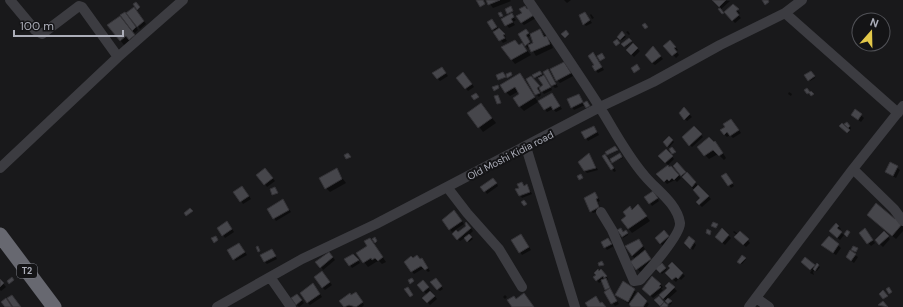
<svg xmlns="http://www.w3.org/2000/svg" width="903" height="307" font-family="'DM Sans',sans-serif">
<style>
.shadow{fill:#0007;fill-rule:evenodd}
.building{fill:#46464b;stroke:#343337}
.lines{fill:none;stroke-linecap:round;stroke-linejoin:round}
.minor{stroke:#3c3c41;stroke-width:10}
.highway{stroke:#676870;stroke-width:15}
.labels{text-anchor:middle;stroke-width:4;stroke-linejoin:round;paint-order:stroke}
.shield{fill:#141416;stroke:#7e8088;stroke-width:1}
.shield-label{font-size:9px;font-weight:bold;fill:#acaeb9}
.street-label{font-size:10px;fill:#acaeb9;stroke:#141416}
</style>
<rect width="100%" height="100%" fill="#19191b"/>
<!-- shadow -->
<path class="shadow" d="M487,0h23l1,1 -18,7z
M564,0h7l-4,3z
M714,0l16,1 -10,9 3,5 -4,-5 2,-2z
M733,5l7,8 -2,2 3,3 -6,5 -10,-11z
M524,7l12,11 -12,7 -3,-3z
M136,11l10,13 -6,5 -2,-3z
M591,14l3,4 -2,1 -2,-4z
M127,15l11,15 -3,3 -4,-3 7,10 -14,5 -16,-20 12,-8 6,6z
M511,15l5,5 -3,2 2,3 -6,3 -6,-8z
M587,16l5,7 -6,3 -2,-2z
M492,21l14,16 -1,1 2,3 -4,2 -15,-21z
M526,30l4,5 10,-5 10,11 3,7 -17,8 -6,-10 -2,2 -3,-3zM531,35l4,8 -4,2 -4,-7z
M628,31l2,3 -1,1 -3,-3z
M622,33l4,4 -4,3 -4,-3z
M629,39l3,3 -6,5 -3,-2z
M515,41l5,4 1,-1 10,11 -16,9 -13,-16z
M670,41l8,9 -2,1 3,4 -3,3 -11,-12z
M633,45l7,6 -6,6 -6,-7z
M655,50l8,9 -8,6 -3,-2z
M595,56l9,14 -6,3 -5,-6 2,-2z
M564,63l9,13 -13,7 -3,-3z
M444,71l4,5 -8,5 -3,-3z
M811,72l4,6 -5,3 -4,-5z
M540,73l10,9v-9l8,14 -3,1 -6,-6 3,8 -8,4 -3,-4h-2l2,5 -2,2 -3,-3v-11l5,5 4,-2 -6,-9 -4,1z
M520,75l18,27 -14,9 -4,-4 1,-13 -2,-3 -9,5 -4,-4z
M466,76l8,11 -6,4 -11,-13z
M789,92l3,2 -1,2 -3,-2z
M552,94l10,15 -6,3 -3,-3 -6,3 -7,-10z
M579,95l5,9 4,-1 2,4 -2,1 -3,-3 -11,5 -2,-3z
M481,104l15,19 -13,9 -14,-19z
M855,110l9,8 -3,4 -6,-5z
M686,111l6,6 -5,4 -2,-2z
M733,122l8,11 -8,5 -3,-3 -3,2 -3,-3 2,-7z
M847,123l4,5 -3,5 -8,-7z
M594,127l5,8 -11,6 -2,-3z
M694,128l9,9 -11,10 -9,-10z
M669,137l5,5 -5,5 -5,-5z
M719,147l7,11 -2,2 -6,-6 -9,5 -4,-4z
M616,148l2,3 -10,4 -1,-3z
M666,150l8,9 -6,6 -9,-9z
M589,155l9,15 -11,3 -2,-2z
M605,155l3,2 8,14 -2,1 -2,-3z
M621,156l2,2 -10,4z
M891,163l9,7 -4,8 -10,-6z
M677,164l34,35 -9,8 -5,-5 4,-4 -27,-32z
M671,167l10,11 -4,4 -2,-2 -8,4 -9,-10z
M336,170l10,13 -16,9 -4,-4z
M267,172l8,9 -8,6 -2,-3z
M728,177l6,9 -3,2 -2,-3z
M496,182l2,4 -11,8 -2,-3z
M522,183l7,5 3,6 -10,4 -5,-9 3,-1z
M245,190l6,9 -8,5 -2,-3z
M595,193l5,8 -2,1 3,8 -8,3 -2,-2z
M655,195l4,6 -7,5 -2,-3z
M283,201l8,11 -15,9 -2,-3z
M630,208l3,3 8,-2 9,12 -18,12 -10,-13 5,-3z
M454,211l10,13 -12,8 -9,-11z
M872,218l23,3 8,3v7l-7,8z
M836,224l5,5 -2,2 5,4 -4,5 -7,-6z
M229,225l5,7 -9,6 -2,-3z
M469,226l4,5 -4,4 4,4 -4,3 -4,-4 -5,3 -2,-2v-5z
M722,230l9,8 -6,7 -9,-8z
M865,230l10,13 -4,3 -11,-13z
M734,231l4,3 2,-2 10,11 -4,4 -10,-10 1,-2 -4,-3z
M627,232l1,3 -5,3v-5z
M664,232l7,7 -8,7 -7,-8z
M884,233l6,6 -7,8 -7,-7z
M689,237l7,8 -3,5 -7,-7z
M829,237l12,11 -5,7 -14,-10z
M523,238l8,12 -9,5 -10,-15z
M370,239l16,23 -4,2 -3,-3 -3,1 -8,5 -11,-14 11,-7z
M608,239l6,7 -7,4 -2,-3z
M639,240l6,9 -2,2 10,11 -13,10 -9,-10 5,-3 -4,-3z
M241,247l6,8 -11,6 -2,-2z
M272,251l5,8 -10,5 -3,-3z
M331,255l4,5 -12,10 -2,-3z
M855,255l3,2 -4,6 -5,-4z
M742,256l4,3 -4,5 -4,-3z
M356,257l4,6 -8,5 -2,-3z
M805,258l11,9 1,-2 3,2 -3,4 -2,-1 -2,2 1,3 -4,-2 2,-3 -8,-6z
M413,259h7l4,3 6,9 -2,1 -4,-4 -10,6 -9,-12z
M672,263l13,13 -4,4 -2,-2 -3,4 -10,-9 5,-5z
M662,264l5,5 -5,5 -5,-6z
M604,273l4,6 -1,1 2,9 10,15 -4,2 -10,-14 3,-1 -6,-10 -3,2 -5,-6z
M324,275l8,10 -7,5 -3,-3z
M652,277l11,10 -2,2 2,1 -10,8 -9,-9z
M0,280l6,7 -5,4 -1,-1z
M423,281l14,18 -7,6 -6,-7 3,-3 -3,-4z
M438,282l5,7 -3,2 -3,-2z
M669,283l8,8 -9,8 4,4 -2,2 -9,-10 7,-7z
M313,284l9,13 -12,8 -3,-3z
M634,290l2,2 -3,5 11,3 5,4 -2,3h-14l-17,-12z
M505,295l2,2 -2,2 -2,-2z
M352,296h6l6,9 -2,2h-17l-5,-6z
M300,298l4,5 -5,4 -3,-3z"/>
<!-- building -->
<path class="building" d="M476,0h7l2,4 -5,3z
M486,0h14l-12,5z
M712,0h14l-7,7z
M762,0h6l1,2 -4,3z
M136,2l4,5 -3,3 -4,-6z
M733,4l6,5 -3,2 3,4 -7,6 -8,-9z
M511,6l2,5 -6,3 -2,-5z
M525,6l2,3 2,-1 5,7 -13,8 -5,-7 6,-3 -3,-4z
M134,7l10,14 -7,6 -11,-14z
M720,8l4,5 -2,1 -4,-5z
M125,12l11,15 -4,4 -12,-16z
M501,12l2,4 -3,1 -2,-4z
M585,12l5,8 -7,5 -4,-10z
M512,13l2,4 -3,2 2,3 -8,4 -4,-7z
M120,16l15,19 -6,5 -3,-4 -6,5 -13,-16z
M492,19l5,8 -5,3 -5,-8z
M645,23l3,4 -3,2 -3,-4z
M499,28l6,6 -2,1 2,3 -6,3 -6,-9z
M526,29l3,4 -3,2 4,7 -5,4 -7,-12z
M540,29l4,8 3,-1 3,8 -19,8 -3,-7 5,-2 -3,-9z
M566,30l3,4 -4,4 -4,-4z
M622,31l3,4 -5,5 -3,-3z
M629,38l3,3 -8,6 -3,-3z
M617,39l3,4 -4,3 -3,-4z
M515,40l4,5 3,-2 5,8 -16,9 -10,-13z
M670,40l6,7 -2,1 3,4 -5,4 -9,-10z
M633,43l5,5 -7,7 -5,-5z
M653,46l8,10 -9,7 -7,-8z
M593,52l9,15 -7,4 -3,-5 2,-1 -6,-9z
M602,53l3,5 -5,3 -3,-5z
M564,62l7,11 -15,8 -6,-12z
M637,64l3,5 -6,4 -3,-5z
M442,67l4,6 -9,6 -5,-6z
M548,69l8,15 -5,2 -8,-14z
M540,71l2,3 -8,4 -2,-3z
M811,71l4,5 -7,5 -4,-6z
M463,72l9,12 -7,5 -9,-11z
M503,72l3,5 -8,3 -2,-5z
M511,72l1,3 -5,3 -1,-4z
M520,73l15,24 -16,10 -6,-9 6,-4 -4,-7 -10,6 -5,-8z
M544,75l7,12 -10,5 -2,-4 4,-3 -5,-7z
M531,76l9,10 -3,2 3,5 -5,2 -9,-16z
M498,85l1,3 -5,3 -2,-4z
M807,88l3,4 1,-1 3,3 -3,2 -2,-3 -2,1 -3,-4z
M476,93l3,4 -5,3 -3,-4z
M552,93l8,13 -7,4 -2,-4 -7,4 -6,-9z
M579,94l4,8 -12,6 -4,-9z
M498,95l3,8 -4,1 -3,-8z
M587,101l3,5 -4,2 -3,-5z
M481,103l11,15 -14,10 -11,-15z
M684,107l6,7 -6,6 -5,-7z
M855,109l7,5 -4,6 -7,-5z
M731,119l8,11 -9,6 -3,-4 -3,3 -4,-5 5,-3 -2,-3z
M847,122l3,4 -2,2 -4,-4z
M842,123l8,7 -3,3 -8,-7z
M594,126l3,6 -12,7 -4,-7z
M694,126l8,8 -13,12 -7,-9z
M669,136l4,4 -6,7 -4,-5z
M709,137l5,5 1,-1 8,12 -4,3 -6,-6 -9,6 -7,-9z
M615,146l3,4 -11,5 -2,-3z
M672,147l4,5 -4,2 -3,-5z
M666,149l7,7 -8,7 -7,-7z
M348,153l3,4 -5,2 -2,-4z
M589,153l7,15 -12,3 -6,-9z
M620,153l2,4 -10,6 -2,-4z
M605,154l9,14 -3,2 -9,-14z
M677,162l9,10 -5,4 -8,-10z
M890,162l8,4 -5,10 -8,-4z
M668,165l1,2 2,-1 8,9 -5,5 -2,-2 -3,3 -2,-2 -3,3 -8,-8z
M265,168l8,10 -9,7 -8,-10z
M337,168l5,11 -17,10 -6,-11z
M687,172l9,10 -4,5 -10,-10z
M726,173l7,10 -5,3 -7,-10z
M581,174l2,4 -4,2 -2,-4z
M493,178l4,5 -13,9 -4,-5z
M522,182l2,4 3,-2 3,8 -11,4 -4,-7 4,-1 -2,-4z
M698,185l11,11 -10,9 -3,-3 4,-4 -7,-8z
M242,186l7,10 -9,6 -7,-10z
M275,187l3,6 -6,2 -2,-6z
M653,191l5,7 -9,6 -5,-7z
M595,192l3,6 -2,1 3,8 -9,5 -6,-14z
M283,199l6,11 -16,9 -6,-10z
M524,200l3,4 -3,2 -3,-4z
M876,203l19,16 2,-2 6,6 -11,13 -25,-21z
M638,204l9,12 -19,13 -7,-9 5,-4 -3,-4 7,-6 2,4z
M190,208l3,3 -7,5 -2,-3z
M454,210l8,11 -13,9 -7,-10z
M227,221l5,8 -10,7 -5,-8z
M466,222l5,6 -14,12 -5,-6 4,-4 2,2 8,-6 -1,-2z
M713,222l5,2 -2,4 -5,-2z
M836,223l3,3 -2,2 5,4 -5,6 -8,-7z
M621,228l2,4 3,-2 2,3 -6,4 -5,-7z
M722,228l7,7 -7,8 -7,-6z
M865,228l8,12 -6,4 -8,-11z
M707,229l4,2 -1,4 -4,-2z
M664,230l5,6 -9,8 -5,-6z
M847,230l3,2 -3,5 -3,-3z
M740,231l9,8 -6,6 -9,-8z
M884,231l5,5 -10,9 -4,-5z
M469,234l3,3 -5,5 -3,-4z
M521,234l8,13 -10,6 -8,-13z
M216,236l2,4 -4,3 -3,-5z
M689,236l6,5 -5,8 -6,-6z
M829,236l10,8 -6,9 -12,-8z
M375,237l2,4 -2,2 -3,-4z
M370,238l13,19 -5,4 -3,-3 -3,2 -1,-2 -8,5 -7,-10 11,-7 -3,-5z
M608,238l4,6 -8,4 -3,-6z
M639,239l4,7 -11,10 -7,-10z
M239,243l6,9 -12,8 -6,-10z
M258,246l2,5 -2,1 -2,-5z
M853,246l5,2 -2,4 -5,-2z
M272,249l4,7 -12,6 -4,-7z
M645,250l6,9 -15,11 -6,-8z
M850,250l6,4 -5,7 -5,-4z
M329,252l4,5 -13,11 -5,-6z
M353,254l6,6 -10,6 -5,-7z
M417,255l3,4 2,-1 6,10 -3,2 -4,-4 -10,6 -7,-10 7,-6 2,2z
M742,255l4,3 -6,6 -3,-2z
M805,257l10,8 -5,5 -9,-8z
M602,261l2,4 -5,1 -1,-3z
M672,262l11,11 -5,6 -2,-2 -4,3 -7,-7 5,-5 -2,-2z
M662,263l4,5 -6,5 -5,-5z
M817,263l2,2 -4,6 -2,-2z
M598,269l1,2 2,-2 6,7 -3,2 -1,-2 -7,5 -3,-4 3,-2 -2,-2z
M322,271l8,11 -8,6 -8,-11z
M652,276l9,8 -2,2 2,1 -11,9 -8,-7z
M12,277l2,3 -5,4 -2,-3z
M412,278l2,3 -4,3 -2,-4z
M436,278l6,8 -5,4 -7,-8z
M606,278l4,10 -5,2 -4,-10z
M0,279l4,4 -4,4z
M423,280l6,7 -6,5 -6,-7z
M623,281l12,8 -7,13 -13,-7z
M669,282l6,5 -12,12 -4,-4 8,-7 -2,-2z
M313,283l7,11 -13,9 -7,-10z
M408,287l5,8 -3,2 -6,-8z
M889,287l3,5 -3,2 -3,-5z
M610,288l7,13 -6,3 -7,-12z
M883,290l5,6 -5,3 -4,-5z
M430,291l5,5 -8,7 -5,-5z
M356,292l7,10 -7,5 -7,-2 -5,2 -5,-6 11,-8 1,2z
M638,292l9,9 -4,6h-12l-2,-3z
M524,293l10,14h-22l-5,-7 7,-4 2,3z
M297,294l5,6 -6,5 -5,-7z
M12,295l9,12h-8l-6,-9z
M596,296l4,7 2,-1 4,5h-18l-3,-4z
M659,296l5,6 -4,4 -6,-6z
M6,298l6,9h-7l-4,-5z
M668,298l4,3 -4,3 -3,-3z
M883,301l5,6 -10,-2z
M664,302l4,3 -1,2h-7z"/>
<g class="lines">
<!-- minor -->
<path class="minor" d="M10,0l25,30 7,4 37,-28 3,1 36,50
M528,0c24,35 48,70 71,106 15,24 27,48 45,69 12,15 33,28 36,48 1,12 -31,47 -40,57l-6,1 -22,-51 -11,-18
M785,13l113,100
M526,147l49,160
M0,168l118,-111 65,-57
M853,169l41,40 9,12
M447,187l20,26 32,36 23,38
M270,277l21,30
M756,298l13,9
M217,307l85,-48 74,-35 224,-117 53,-25 67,-37 65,-32 17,-13
M749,307l104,-138 50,-63"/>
<!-- highway -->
<path class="highway" d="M0,235l54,72"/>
</g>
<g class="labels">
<!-- shield labels -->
<rect class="shield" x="17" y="264" width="20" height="14" rx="3"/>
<g class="shield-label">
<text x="27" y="274">T2</text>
</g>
<!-- street labels -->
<g class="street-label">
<text transform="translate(510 155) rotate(-27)" y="4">Old Moshi Kidia road</text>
</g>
</g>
<!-- north arrow -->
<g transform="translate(871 32) rotate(20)"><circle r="19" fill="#141416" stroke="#515257"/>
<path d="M0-3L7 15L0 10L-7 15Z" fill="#e3c849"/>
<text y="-6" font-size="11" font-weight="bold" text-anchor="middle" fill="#acaeb9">N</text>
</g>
<!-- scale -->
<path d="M14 30v6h109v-6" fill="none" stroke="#acaeb9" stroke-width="2"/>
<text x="20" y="30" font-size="12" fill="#acaeb9" stroke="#141416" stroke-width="3" paint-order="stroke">100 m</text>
</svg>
